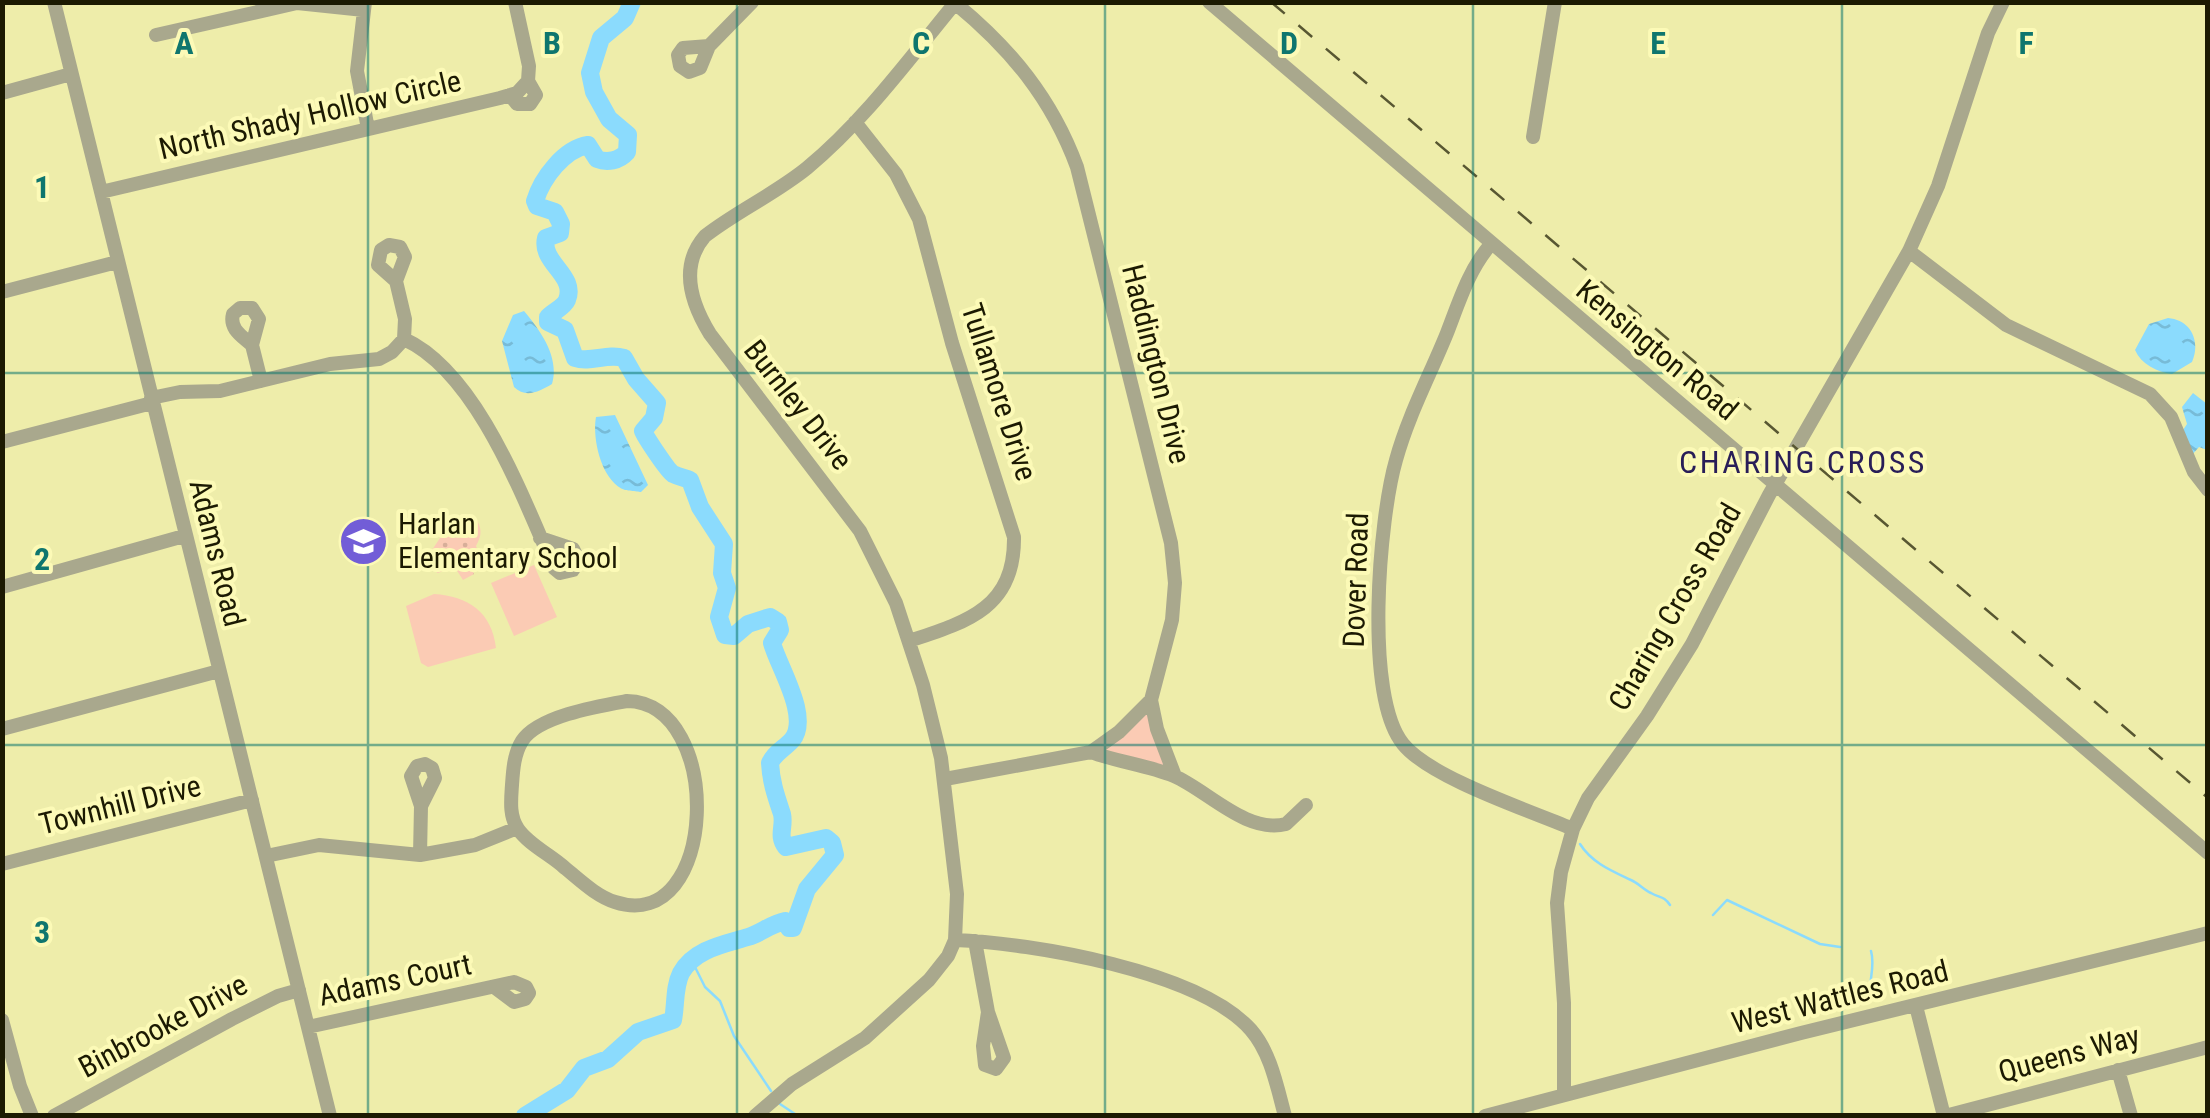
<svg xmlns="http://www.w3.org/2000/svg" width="2210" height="1118" font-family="'Roboto Condensed',sans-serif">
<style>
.grass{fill:#fbcbb4}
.park{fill:url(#park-dots)}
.water{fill:url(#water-ripples)}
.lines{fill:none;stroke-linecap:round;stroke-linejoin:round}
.stream{stroke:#8bdbfd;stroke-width:2.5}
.river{stroke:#8bdbfd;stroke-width:18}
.minor{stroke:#a9a88d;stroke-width:14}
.rail{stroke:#585732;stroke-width:2.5;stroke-dasharray:18 18;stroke-linecap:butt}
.grid{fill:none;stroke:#0f766e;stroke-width:2.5;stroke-opacity:0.55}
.labels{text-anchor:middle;stroke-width:8;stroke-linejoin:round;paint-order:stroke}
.street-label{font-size:30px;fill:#1c1a02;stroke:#fcfab7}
.poi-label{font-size:30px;fill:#1c1a02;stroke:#fcfab7;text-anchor:start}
.neighbourhood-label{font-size:32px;letter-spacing:2.5px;fill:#291e58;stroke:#fcfab7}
.grid-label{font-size:32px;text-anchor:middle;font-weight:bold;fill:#0f766e;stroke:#fcfab7;stroke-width:8;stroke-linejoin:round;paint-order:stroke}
</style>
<defs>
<pattern id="park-dots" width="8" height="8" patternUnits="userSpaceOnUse" patternTransform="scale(2.5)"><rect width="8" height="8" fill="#fbcbb4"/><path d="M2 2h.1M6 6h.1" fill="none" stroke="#d7ae99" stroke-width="1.8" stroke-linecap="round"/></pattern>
<pattern id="water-ripples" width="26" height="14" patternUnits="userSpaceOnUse" patternTransform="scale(2.5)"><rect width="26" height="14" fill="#8bdbfd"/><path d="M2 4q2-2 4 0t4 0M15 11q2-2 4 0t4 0" fill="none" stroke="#77bbd7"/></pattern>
</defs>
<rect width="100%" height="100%" fill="#eeedaa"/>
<!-- grass -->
<path class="grass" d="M534,565l23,52 -43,19 -23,-53z
M434,594c34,2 58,18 62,54l-68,19 -7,-4 -15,-57z
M1148,710l18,55 -4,4 -58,-20z"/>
<!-- park -->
<path class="park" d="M463,514l13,4c6,11 6,17 0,28l6,14 -11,7 3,7 -11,6 -9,-14 -16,7 -9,-5 -3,-9 24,-36z"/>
<!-- water -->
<path class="water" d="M524,311c16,19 36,46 28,73 -12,7 -26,15 -38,3l-12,-46 11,-26z
M2168,318c23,2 33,23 24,44l-20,12c-15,-2 -31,-10 -37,-24l14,-26z
M2193,393l14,11v46l-8,-3 -7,8 -9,-25 4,-6 -5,-17z
M615,415l33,70 -7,7c-1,0 -16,-2 -16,-2 -24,-9 -33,-52 -29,-73z"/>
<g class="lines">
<!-- stream -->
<path class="stream" d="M1580,844c12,19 32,27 51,36 7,3 13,10 20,13 9,5 13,3 19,12
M1713,915l14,-15 93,44 20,3
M692,961l13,26 15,14 14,35 37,55
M1871,1000c-4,-17 5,-32 0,-49
M780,1104l18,12"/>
<!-- river -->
<path class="river" d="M525,1116l42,-26 17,-22 24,-9 30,-27 35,-12c3,-15 1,-33 8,-47 13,-24 44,-29 67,-36 13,-4 23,-13 37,-16l4,7h4l14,-39 28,-34 -3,-12 -6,-5 -40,9c-9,-12 -1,-20 -4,-33 -6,-18 -11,-32 -12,-51 5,-11 14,-14 22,-23 19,-23 -14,-74 -20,-97l8,-13 -2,-8 -8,-5 -22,7 -14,12 -9,-1 -6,-18 8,-29 -5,-15 2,-29 -24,-37 -10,-27c-5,-2 -11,-3 -17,-6 -5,-3 -27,-36 -30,-43l11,-13 3,-15 -21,-24 -12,-21c-17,-5 -33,5 -49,0l-10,-28 -17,-8v-5c6,-6 16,-10 19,-17 10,-25 -27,-37 -21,-62l14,-5 1,-9 -6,-12 -18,-6 -2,-5c7,-23 29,-52 53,-56l9,14c10,4 22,2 30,-7l1,-17 -19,-16 -15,-27 -4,-19 11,-35 24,-20 7,-16"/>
<!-- minor -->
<path class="minor" d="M54,2l276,1114
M365,2l-8,69 11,58
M515,2l14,64 -1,15
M1209,2l999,851
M955,3c56,46 97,96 122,164l94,376 4,40 -3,37 -21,80 6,29 18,47
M156,35l141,-32 67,7
M709,46l-26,2 -5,7 2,11 9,6 11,-4 9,-22 43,-44
M2,93l69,-19
M510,95l7,9h13l6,-9 -8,-14
M855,122l41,52 23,45 33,124 62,194c1,71 -47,85 -105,104
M1533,137l22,-135
M101,192l399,-94 17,-5 11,-12
M1491,244c-22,25 -32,58 -44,89 -17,42 -39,83 -51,127 -17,59 -32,236 7,284 27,34 128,67 170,85
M1909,251l97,74 144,69 21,23 23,55 14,18
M2,292l115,-30
M404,339c73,33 119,159 150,229l6,5 13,-3 5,-11 -5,-10 -33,-11
M252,345c-10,-9 -23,-16 -19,-31l7,-6h12l7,11 -7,26 9,36
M151,398l29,-6 40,-1 110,-27 49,-5 13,-7 12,-13 1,-20 -9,-38 9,-24 -5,-10 -11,-2 -8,5 -3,15 18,16
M2,442l150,-39
M2,587l182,-51
M627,701c98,1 92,235 -12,201 -19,-6 -35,-22 -50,-34 -14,-13 -36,-23 -47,-39 -9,-13 -7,-29 -6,-44 1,-15 2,-31 10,-44 16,-25 77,-35 105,-40z
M2,729l217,-58
M1091,752c26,10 56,13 83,24 33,14 72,58 112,48l20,-19
M945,779l146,-27 28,-20 32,-32
M420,855l1,-49 14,-28 -3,-10 -7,-4 -8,2 -6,10 10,30
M266,856l53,-11 101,10 55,-10 42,-17
M2,864l250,-64
M955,940c77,3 244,31 296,90 20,23 26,57 34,86
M975,941l13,71 16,46 -8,11 -11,-4 -2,-19 5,-34
M1916,1006l28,110
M2,1020l18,66 12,30
M308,1027l206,-45 12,5 3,6 -4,6 -11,3 -20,-15
M2118,1070l13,46
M1564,1094v-91l-7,-100 4,-31 12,-43 15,-31 59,-82 45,-72 77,-149 140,-244 29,-65 50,-153 15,-31
M54,1116l178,-97 46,-23 21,-6
M755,1116l37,-32 73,-46 64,-58 19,-24 7,-16 2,-46 -16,-136 -18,-73 -27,-82 -36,-72 -150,-197c-19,-31 -31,-68 -5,-98 32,-25 70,-42 102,-68 57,-47 102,-109 149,-166
M1485,1116l316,-83 407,-100
M1945,1116l263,-69"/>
<!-- rail -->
<path class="rail" d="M1271,2l937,796"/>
</g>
<!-- grid -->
<path class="grid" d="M368,2v1114M737,2v1114M1105,2v1114M1473,2v1114M1842,2v1114M2,373h2206M2,745h2206"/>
<!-- icons -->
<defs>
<symbol id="school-disc" viewBox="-11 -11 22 22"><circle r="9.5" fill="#725dd7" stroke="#fcfab7"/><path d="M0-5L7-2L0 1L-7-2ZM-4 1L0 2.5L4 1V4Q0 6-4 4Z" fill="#fff"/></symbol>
</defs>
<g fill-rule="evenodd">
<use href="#school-disc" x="336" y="514" width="55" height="55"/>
</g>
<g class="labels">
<!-- street labels -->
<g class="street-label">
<text transform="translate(310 115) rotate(-13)" y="10">North Shady Hollow Circle</text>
<text transform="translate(1657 350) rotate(40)" y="10">Kensington Road</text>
<text transform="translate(1156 364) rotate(76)" y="10">Haddington Drive</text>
<text transform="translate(999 392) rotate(72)" y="10">Tullamore Drive</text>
<text transform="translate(798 405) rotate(52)" y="10">Burnley Drive</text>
<text transform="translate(217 553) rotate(76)" y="10">Adams Road</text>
<text transform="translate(1356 580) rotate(-88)" y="10">Dover Road</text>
<text transform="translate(1675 607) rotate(-60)" y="10">Charing Cross Road</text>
<text transform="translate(120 805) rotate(-14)" y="10">Townhill Drive</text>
<text transform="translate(395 980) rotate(-12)" y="10">Adams Court</text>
<text transform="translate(1840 997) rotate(-14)" y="10">West Wattles Road</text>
<text transform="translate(163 1026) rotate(-28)" y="10">Binbrooke Drive</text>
<text transform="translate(2069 1054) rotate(-15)" y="10">Queens Way</text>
</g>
<!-- poi labels -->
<g class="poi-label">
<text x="398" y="534">Harlan<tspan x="398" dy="34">Elementary School</tspan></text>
</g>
<!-- neighbourhood labels -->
<g class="neighbourhood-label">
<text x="1803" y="473">CHARING CROSS</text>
</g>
</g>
<g class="grid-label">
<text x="184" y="54">A</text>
<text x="552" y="54">B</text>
<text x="921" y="54">C</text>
<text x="1289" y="54">D</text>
<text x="1658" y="54">E</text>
<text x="2026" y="54">F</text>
<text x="42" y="198">1</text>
<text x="42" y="570">2</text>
<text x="42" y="943">3</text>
</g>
<!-- border -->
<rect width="2210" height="1118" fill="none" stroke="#1c1a02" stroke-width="10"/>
</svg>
